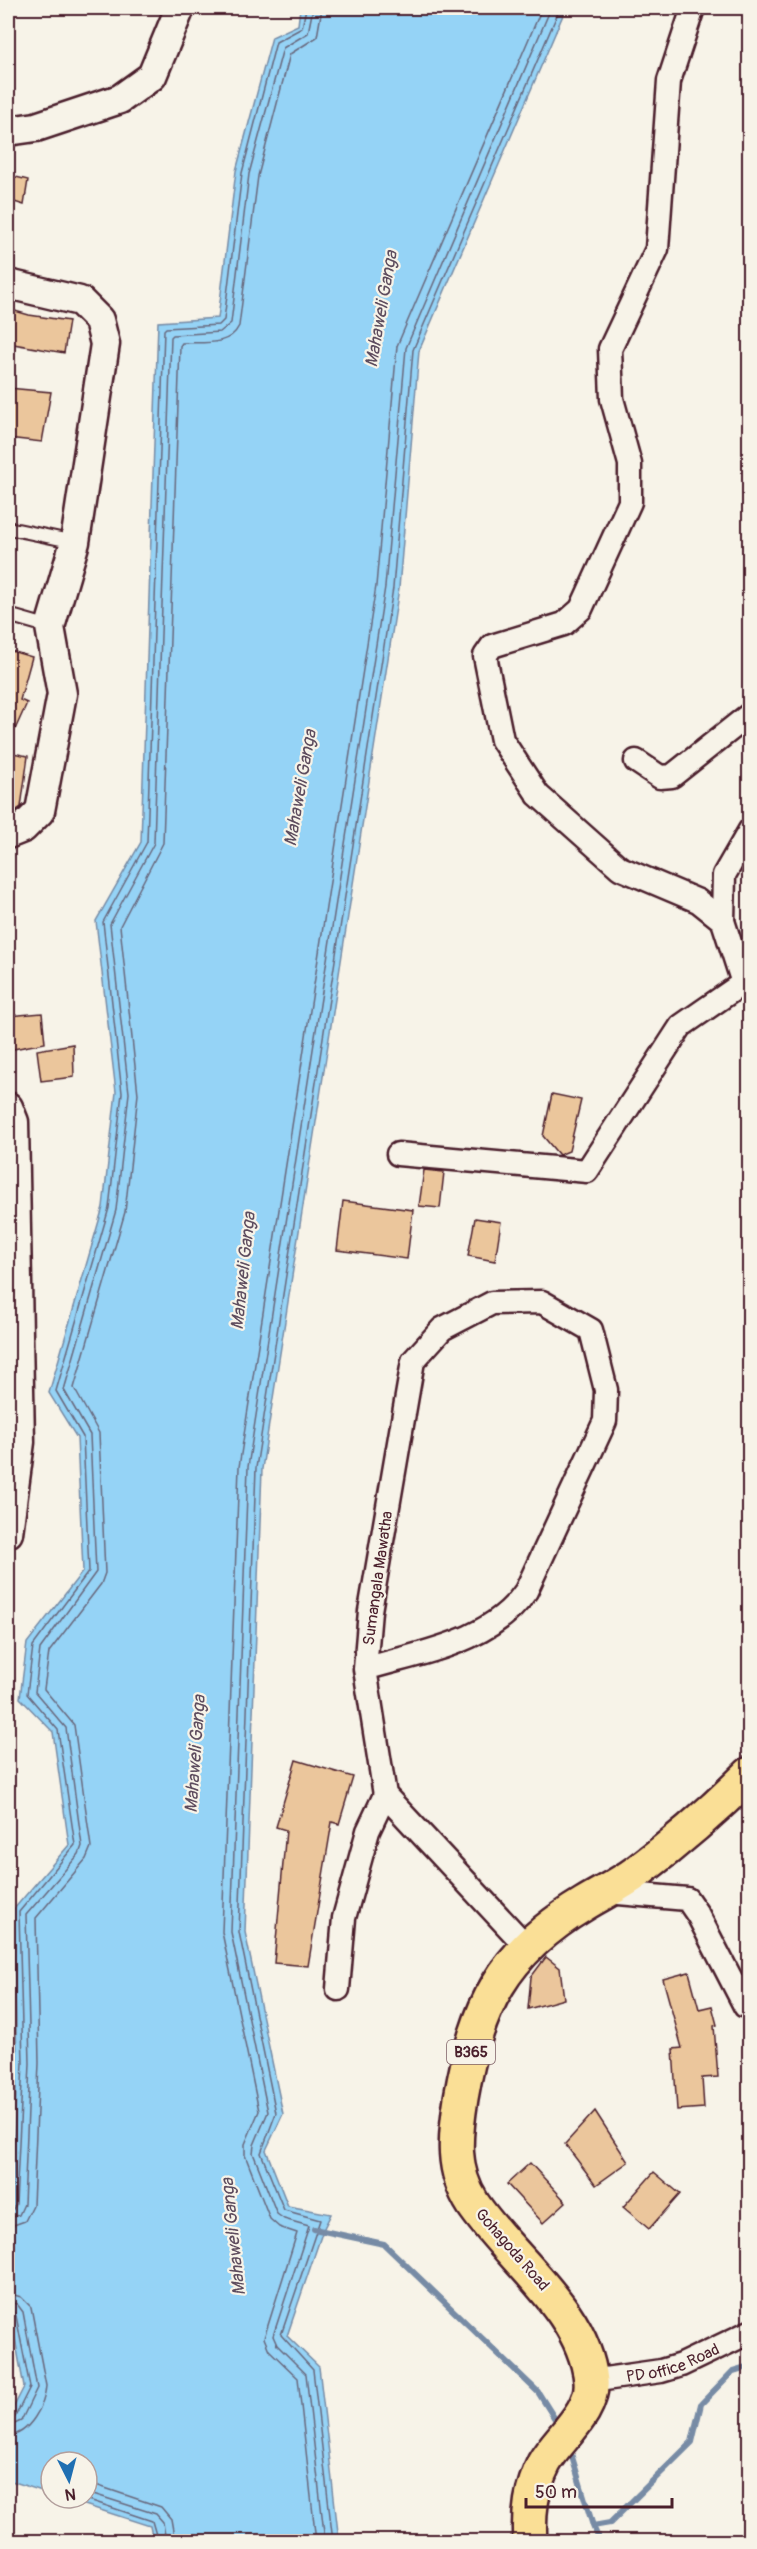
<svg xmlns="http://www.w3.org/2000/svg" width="757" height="2549" font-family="Pangolin,sans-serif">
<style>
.water{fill:#95d3f6;stroke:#778ba5;stroke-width:1.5}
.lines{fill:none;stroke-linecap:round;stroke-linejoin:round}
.shore{stroke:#68677c;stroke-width:1.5}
.stream{stroke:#778ba5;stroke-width:6}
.building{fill:#ebc69c;stroke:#4a1f2b;stroke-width:1.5}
.service-casing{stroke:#4a1f2b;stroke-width:16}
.minor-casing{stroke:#4a1f2b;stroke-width:27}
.tertiary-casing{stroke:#4a1f2b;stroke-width:33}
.primary-casing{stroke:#4a1f2b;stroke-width:38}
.service{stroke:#f7f3e8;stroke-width:12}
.minor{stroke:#f7f3e8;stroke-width:22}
.tertiary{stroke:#f7f3e8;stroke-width:28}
.primary{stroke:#fadf96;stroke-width:33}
.labels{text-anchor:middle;stroke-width:4.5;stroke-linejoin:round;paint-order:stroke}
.shield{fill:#f7f3e8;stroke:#7e5f64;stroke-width:1.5}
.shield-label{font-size:15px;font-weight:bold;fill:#4a1f2b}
.street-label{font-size:16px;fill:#4a1f2b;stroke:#f7f3e8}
.water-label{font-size:18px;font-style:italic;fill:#5d4c5e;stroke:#f7f3e8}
</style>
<rect width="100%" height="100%" fill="#f7f3e8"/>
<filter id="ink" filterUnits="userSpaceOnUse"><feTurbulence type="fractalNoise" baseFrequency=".0167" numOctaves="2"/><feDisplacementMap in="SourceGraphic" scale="12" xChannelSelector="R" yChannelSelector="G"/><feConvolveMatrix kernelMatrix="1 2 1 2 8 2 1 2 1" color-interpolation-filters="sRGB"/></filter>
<g filter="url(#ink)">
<!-- water -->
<path class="water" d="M300,8h266l-147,343 -20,237 -137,881 -17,463 38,182 -17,36 22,56 43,8 -8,16 -36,106 32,31 20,174h-186l-3,-15 -87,-28h24v-36h-36v32l-43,-14v-62l16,-31 -16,-86 9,-238 -4,-153 56,-65 -16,-113 -33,-34 7,-55 56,-72 -6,-133 -28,-45 54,-186 13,-115 -20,-171 45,-79 17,-520 60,-4 18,-147 36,-134 26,-12z"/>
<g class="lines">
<!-- shore -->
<path class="shore" d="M8,2211l5,-2 3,-5 7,-141 -4,-151 56,-67 -17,-115 -31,-36 6,-48 56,-75 -6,-134 -27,-46 53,-183 13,-115 -19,-171 44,-80 17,-512 2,-2 53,-3 5,-5 18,-147 34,-131 26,-14 4,-20
M8,2218l11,-3 5,-11 6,-141 -4,-148 53,-61 3,-8 -16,-118 -31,-36 5,-43 56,-77 -6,-137 -26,-45 52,-180 13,-117 -19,-169 44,-81 17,-506 2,-2 47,-3 11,-9 18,-149 34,-126 25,-15 5,-25
M8,2227l17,-6 8,-16 6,-142 -3,-145 50,-59 5,-12 -17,-122 -30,-36 5,-37 52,-68 4,-11 -6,-140 -25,-45 51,-176 13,-118 -18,-168 43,-83 17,-497 2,-3c20,-1 47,4 57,-17l19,-150 32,-122 27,-17 5,-29
M8,2293l13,4 10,10 15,79c-1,19 -17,49 -38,50
M8,2302l9,2 6,8 14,76 -16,33 -13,6
M8,2310l5,1 3,5 14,71 -15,30 -7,3
M87,2482l74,25 10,12 4,23
M87,2492l69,22 7,8 3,20
M83,2498l69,23 6,21
M316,2542l-18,-164 -29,-28 -5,-12 33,-105 -18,-6 -9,-8 -25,-64v-11l14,-33 -37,-179 17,-465 137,-881 21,-240 145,-338
M325,2542l-19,-168 -29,-29 -4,-9 36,-110 -25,-7 -7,-5 -24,-61 1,-8 14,-33 -37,-180 17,-465 137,-880 21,-239 145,-340
M333,2542l-20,-172 -32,-35 39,-115 -36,-10 -23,-57 15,-40 -37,-181 17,-464 137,-880 20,-238 147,-342"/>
<!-- stream -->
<path class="stream" d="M314,2229l70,15 154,148 22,35
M569,2447l24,79 17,-3 82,-81 9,-38 32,-33 17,-5
M593,2526l7,16"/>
</g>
<!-- building -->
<path class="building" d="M8,175l20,5 -4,25 -16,-5z
M8,309l21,6 40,6 -5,32 -56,-10z
M8,388l43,4 -9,50 -34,-4z
M8,650l24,7 -12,43 7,3 -19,42z
M8,752l20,4 -7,51 -13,9z
M42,1013l3,30 -37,7v-34z
M73,1044l1,33 -33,4 -4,-31z
M552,1094l29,6 -12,51 -10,4 -16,-19z
M424,1170l20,2 -4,36 -21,-2z
M343,1201l70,9 -6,49 -70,-9z
M475,1218l26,4 -6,39 -27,-5z
M296,1760l57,17 -14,47 -7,-2 -24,144 -34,-3 12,-133 -10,-3z
M546,1957l14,11 4,31 -36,10 3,-32z
M689,1972l10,37 13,-3 5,19 -3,1 4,51 -16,1 2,30 -27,2 -4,-61 9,-1 -19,-69z
M595,2111l33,51 -32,23 -31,-41z
M530,2163l36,39 -23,21 -36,-39z
M654,2172l26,22 -31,35 -26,-22z"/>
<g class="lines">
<defs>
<path id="service" d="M8,528l67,14
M8,615l42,12"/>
<g id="minor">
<path d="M693,8l-24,73 -12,168 -47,100 2,50 18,65v38l-49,107 -17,15 -72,22 -7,10 17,84 36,55 82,73 78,33 25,20 20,62"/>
<path d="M636,761l24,16 12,-1 78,-62"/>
<path d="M723,921l1,-46 26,-45"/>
<path d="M398,1154l189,17 94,-145 62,-43 7,-1"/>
<path d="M365,1669c56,-17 126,-26 161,-78l79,-170 1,-31 -15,-60 -49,-28 -50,1 -50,26 -29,32 -43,250 -5,58 20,126 141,151"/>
<path d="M607,1892l80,7 11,16 47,91"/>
<path d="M338,1989l6,-71 24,-87 17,-36"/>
<path id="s1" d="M591,2381l70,-10 20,-6 69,-33"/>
</g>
<path id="tertiary" d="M8,131l28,-4 84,-28 32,-23 28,-68
M8,284l72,17 19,19 6,24 -30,198 -25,85 12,67 -22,117 -17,17 -15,6
M8,1107l6,15 6,320 -12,91"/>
<path id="primary" d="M530,2542c-2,-29 1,-53 14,-79 14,-25 50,-51 47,-82 -7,-71 -81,-122 -118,-177 -22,-34 -18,-68 -12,-106 16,-92 41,-145 123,-194 18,-11 37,-20 53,-32 40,-30 78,-63 113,-98"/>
</defs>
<!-- service casing -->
<use href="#service" class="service-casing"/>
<!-- minor casing -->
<use href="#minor" class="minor-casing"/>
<!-- tertiary casing -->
<use href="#tertiary" class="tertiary-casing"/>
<!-- primary casing -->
<use href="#primary" class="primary-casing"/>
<!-- service -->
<use href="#service" class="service"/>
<!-- minor -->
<use href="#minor" class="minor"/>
<!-- tertiary -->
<use href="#tertiary" class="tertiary"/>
<!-- primary -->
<use href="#primary" class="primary"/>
</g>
</g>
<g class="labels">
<!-- shield labels -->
<rect class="shield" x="447" y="2040" width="48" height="24" rx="4.5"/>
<g class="shield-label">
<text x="471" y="2057">B365</text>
</g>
<!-- street labels -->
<g class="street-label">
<text transform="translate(377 1578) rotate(-82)" y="6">Sumangala Mawatha</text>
<text transform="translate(513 2249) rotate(49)" y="6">Gohagoda Road</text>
<text dy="6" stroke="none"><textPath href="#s1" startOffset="84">PD office Road</textPath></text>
</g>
<!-- water labels -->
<g class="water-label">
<text transform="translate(381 309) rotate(-80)" y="6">Mahaweli Ganga</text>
<text transform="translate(300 788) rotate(-80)" y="6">Mahaweli Ganga</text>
<text transform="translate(243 1271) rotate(-84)" y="6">Mahaweli Ganga</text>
<text transform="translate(195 1754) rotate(-86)" y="6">Mahaweli Ganga</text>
<text transform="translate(233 2237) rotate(-96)" y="6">Mahaweli Ganga</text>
</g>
</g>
<!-- margin -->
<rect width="757" height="2549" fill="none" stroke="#f7f3e8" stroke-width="30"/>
<rect x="15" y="15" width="727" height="2519" fill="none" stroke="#4a1f2b" stroke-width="2" filter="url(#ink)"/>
<!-- north arrow -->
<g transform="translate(69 2480) rotate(174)"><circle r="28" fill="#f7f3e8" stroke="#b29e9c" stroke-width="1.5"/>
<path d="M0-4.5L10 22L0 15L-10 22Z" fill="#1f6fb2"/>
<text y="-9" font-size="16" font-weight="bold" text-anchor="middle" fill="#4a1f2b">N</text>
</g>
<!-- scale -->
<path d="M526 2498v9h146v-9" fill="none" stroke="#4a1f2b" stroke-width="3"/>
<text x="535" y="2498" font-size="18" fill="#4a1f2b" stroke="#f7f3e8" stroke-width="4.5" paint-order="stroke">50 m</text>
</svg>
